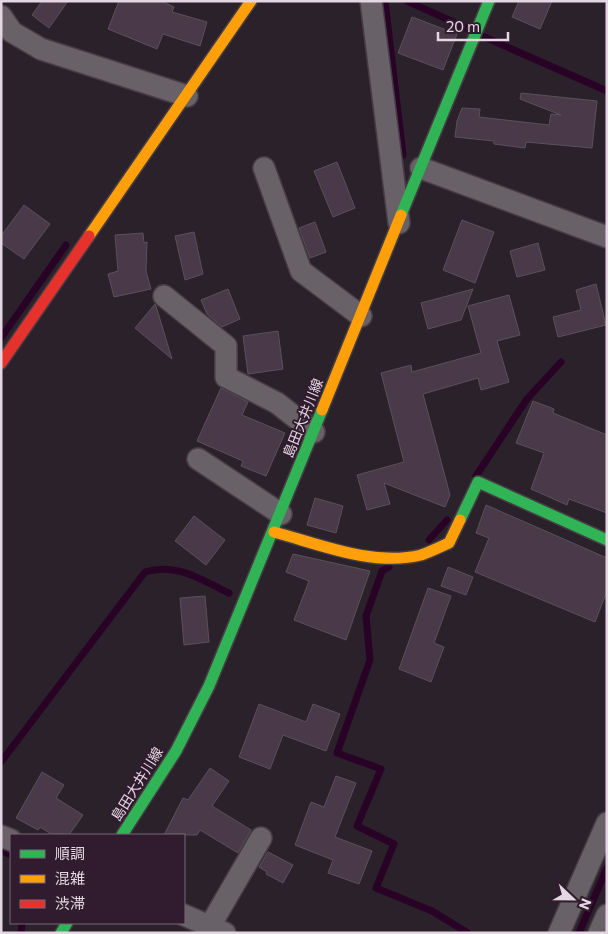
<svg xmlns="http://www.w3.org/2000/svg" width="608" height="934" font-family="Commissioner,'Noto Sans JP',sans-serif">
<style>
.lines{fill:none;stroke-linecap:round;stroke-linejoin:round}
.stream{stroke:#280326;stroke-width:7}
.building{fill:#4a3a49;stroke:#5a5159}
.street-casing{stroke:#453c44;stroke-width:24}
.fast-casing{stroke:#453c44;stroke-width:14}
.slow-casing{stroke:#453c44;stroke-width:14}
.jam-casing{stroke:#453c44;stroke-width:14}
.street{stroke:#696168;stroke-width:21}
.fast{stroke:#30b455;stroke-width:11}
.slow{stroke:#ff9f0a;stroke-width:11}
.jam{stroke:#e5322d;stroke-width:11}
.labels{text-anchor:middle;stroke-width:4;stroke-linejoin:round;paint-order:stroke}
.street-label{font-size:14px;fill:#e4d6e2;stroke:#301c2e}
</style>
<rect width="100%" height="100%" fill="#2b212a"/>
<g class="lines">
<!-- stream -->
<path class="stream" d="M385,1l18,154
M407,1l64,29
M480,35l127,56
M1,338l65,-93
M476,476l51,-77 34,-37
M429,540l18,-20
M389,567l-7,4 -16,45 4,44 -33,93 44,16 -24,57 37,18 -18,44 56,23 36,22
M1,762l144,-190c31,-10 57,8 84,21
M1,850l10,5
M21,933l1,-10
M579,933l28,-65"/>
</g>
<!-- building -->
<path class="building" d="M42,1h26l-19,27 -17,-13z
M119,1h42l13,6 -2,5 35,10 -7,24 -37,-12 -6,15 -49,-20z
M519,1h33l-12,28 -28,-12z
M412,17l45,17 -14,36 -45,-17z
M521,93l76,8 -5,47 -66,-6 -1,6 -31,-4v-3l-39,-4 2,-16 5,-13 18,1 -1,8 70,8 2,-11 10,1 -41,-16z
M337,162l18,46 -22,9 -19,-46z
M24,205l26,19 -26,35 -23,-16v-7z
M462,220l32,12 -19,51 -32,-13z
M315,222l11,30 -16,6 -11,-30z
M194,232l9,42 -18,6 -10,-44z
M143,233l1,10 3,-1 -1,29 5,18 -37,8 -6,-23 10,-3 -3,-36z
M538,243l7,27 -28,7 -7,-26z
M596,284l10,41 -48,12 -5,-20 28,-7 -5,-20z
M228,289l12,30 -18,8 -15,-13 -6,-14z
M473,289l-12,31 -33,9 -7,-26z
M509,295l11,40 -23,6 12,41 -28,8 -3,-12 -55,16 27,101 -5,12 -61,-24 6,21 -23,6 -10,-35 47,-13 -23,-89 30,-8 1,7 69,-19 -13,-47z
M155,304l1,2 16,53 -37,-31z
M278,331l5,38 -35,5 -5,-38z
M221,388l27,14 -6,13 43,18 -19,43 -25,-10 2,-5 -46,-20z
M533,401l21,8 -1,4 54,22v78l-38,-14 -2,6 -36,-16 13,-36 -28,-10z
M315,498l28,8 -7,27 -29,-8z
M486,505l121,53v33l-12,31 -120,-50 14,-34 -13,-5z
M194,516l31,24 -19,25 -31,-24z
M293,554l77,17 -24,69 -52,-20 15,-39 -23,-9z
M448,567l25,10 -7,18 -25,-9z
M428,588l23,8 -17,47 10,4 -13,35 -32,-13z
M205,596l4,46 -25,3 -4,-47z
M259,704l47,18 7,-18 27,10 -14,37 -43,-16 -13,34 -31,-12z
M210,768l19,13 -17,25 39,24 -13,23 -38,-23 -3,5h-33l19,-37 5,2z
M42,772l22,13 -8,13 27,17 -14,20h-16l-13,-8 -2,3 -22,-12z
M336,776l20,7 -21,54 37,14 -13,33 -31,-11 5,-13 -38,-15 16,-43 13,5z
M268,852l25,13 -10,18 -17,-9 1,-2 -8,-5z"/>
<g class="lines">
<defs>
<path id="street" d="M371,1l28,222
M1,16l11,16 29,17 146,47
M264,168l37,103 60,45
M421,168l186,69
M164,296l62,50v31l51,26 37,29
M198,459l83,55
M1,836l10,4
M184,915l41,18
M210,926l51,-88
M559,933l48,-110
M599,933l8,-18"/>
<path id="fast" d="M401,215l88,-214
M460,520l18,-38 129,58
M122,835l54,-84 33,-65 113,-276
M61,933l6,-10"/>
<path id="slow" d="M89,236l162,-235
M322,410l79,-195
M274,532c45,12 99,35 147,23 9,-3 19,-8 28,-12l11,-23"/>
<path id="jam" d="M1,363l88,-127"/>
</defs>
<!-- street casing -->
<use href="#street" class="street-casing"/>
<!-- fast casing -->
<use href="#fast" class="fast-casing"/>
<!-- slow casing -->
<use href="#slow" class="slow-casing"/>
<!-- jam casing -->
<use href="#jam" class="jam-casing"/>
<!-- street -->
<use href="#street" class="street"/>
<!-- fast -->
<use href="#fast" class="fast"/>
<!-- slow -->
<use href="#slow" class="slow"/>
<!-- jam -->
<use href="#jam" class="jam"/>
</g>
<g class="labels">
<!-- street labels -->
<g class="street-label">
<text transform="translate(303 418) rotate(-68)" y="5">島田大井川線</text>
<text transform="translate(137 784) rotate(-58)" y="5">島田大井川線</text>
</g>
</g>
<!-- border -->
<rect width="608" height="934" fill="none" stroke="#e4d6e2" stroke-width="5"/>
<!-- legend -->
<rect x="10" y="834" width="175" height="90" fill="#301c2e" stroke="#786676"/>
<rect x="20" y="850" width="25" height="8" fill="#30b455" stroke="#786676"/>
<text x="55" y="859" font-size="15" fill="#e4d6e2">順調</text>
<rect x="20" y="875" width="25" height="8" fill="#ff9f0a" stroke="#786676"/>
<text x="55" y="884" font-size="15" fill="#e4d6e2">混雑</text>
<rect x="20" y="900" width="25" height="8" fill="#e5322d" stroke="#786676"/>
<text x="55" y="909" font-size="15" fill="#e4d6e2">渋滞</text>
<!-- north arrow -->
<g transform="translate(573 899) rotate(112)" stroke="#301c2e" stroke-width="4" paint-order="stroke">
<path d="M0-4L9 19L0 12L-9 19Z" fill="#e4d6e2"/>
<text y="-8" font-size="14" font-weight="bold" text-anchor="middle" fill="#e4d6e2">N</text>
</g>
<!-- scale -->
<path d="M438 32v8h70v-8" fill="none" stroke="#e4d6e2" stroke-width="2.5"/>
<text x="446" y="32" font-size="15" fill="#e4d6e2" stroke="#301c2e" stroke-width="4" paint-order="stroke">20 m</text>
</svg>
